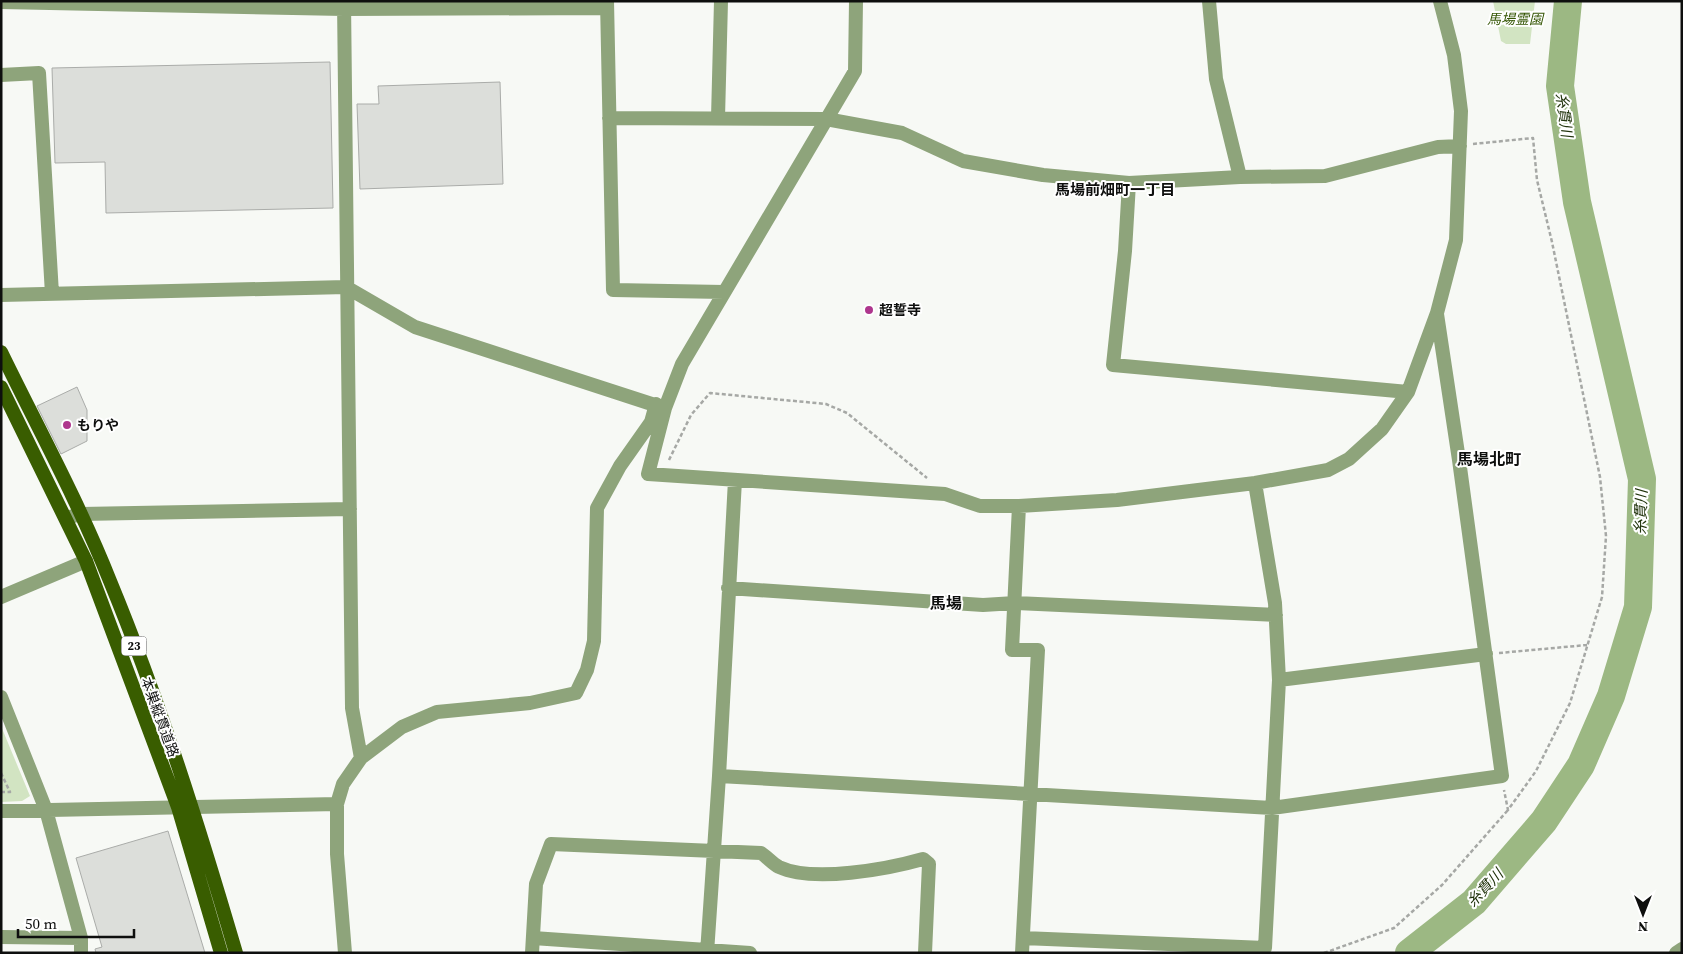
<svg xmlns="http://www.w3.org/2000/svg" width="1683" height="954" font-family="'Source Serif 4','Noto Sans JP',serif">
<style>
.green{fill:#d2e4c2}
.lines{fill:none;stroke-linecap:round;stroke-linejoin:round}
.river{stroke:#9cb883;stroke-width:28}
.building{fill:#dcdeda;stroke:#aaaca9}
.path{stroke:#a6a8a5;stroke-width:2.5;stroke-dasharray:4 2.5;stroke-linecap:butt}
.minor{stroke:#8ea47b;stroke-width:14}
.primary{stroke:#395d00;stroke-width:14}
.poi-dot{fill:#ae368d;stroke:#fff;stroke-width:2}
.labels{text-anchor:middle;stroke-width:4;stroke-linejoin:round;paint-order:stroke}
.shield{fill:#fff;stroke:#565756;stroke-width:1}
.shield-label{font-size:12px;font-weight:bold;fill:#0e0f0e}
.park-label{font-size:14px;font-style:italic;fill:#355604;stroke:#fff}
.poi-label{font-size:14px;font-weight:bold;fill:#0e0f0e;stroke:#fff;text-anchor:start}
.street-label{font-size:14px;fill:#0e0f0e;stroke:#fff}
.water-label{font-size:15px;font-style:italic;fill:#21330c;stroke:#fff}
.neighbourhood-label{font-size:15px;font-weight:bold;fill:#0e0f0e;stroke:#fff}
.quarter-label{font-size:16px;font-weight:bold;fill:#0e0f0e;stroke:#fff}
</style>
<rect width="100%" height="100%" fill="#f7f9f5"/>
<!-- green -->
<path class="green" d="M1493,1h42l-5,43h-24l-5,-3z
M1,726l29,70 -8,5 -21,1z"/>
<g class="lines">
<!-- river -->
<path class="river" d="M1409,953l65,-51 70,-81 37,-56 30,-69 27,-89 4,-128 -65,-277 -17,-116 8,-85"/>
</g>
<!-- building -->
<path class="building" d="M330,62l3,146 -227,5 -1,-51 -50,1 -3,-95z
M500,82l3,102 -143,5 -3,-85h22l-1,-18z
M77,387l10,23v31l-26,13 -24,-48z
M168,831l37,122h-109l-1,-4 7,-2 -26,-89z"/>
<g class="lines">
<!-- path -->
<path class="path" d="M1473,144l60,-6 4,42 15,62 48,235 6,59 -4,61 -32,106 -34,68 -28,39 -4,-20
M669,460l22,-45 19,-22 116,11 21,9 80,65
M1499,653l88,-8
M1,773l9,19h-9
M1324,953l70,-25 48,-43 66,-75"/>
<!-- minor -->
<path class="minor" d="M344,1l8,707 9,50
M607,1l6,289 111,2
M856,1l-1,70 -173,293 -17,44 -17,66 297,20 35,12h39l98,-6 138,-17 73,-13 21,-11 33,-30 26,-37 29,-79 19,-73 5,-129 -7,-56 -14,-54
M1209,1l7,78 24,98
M1,2l343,7 263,-1
M1,75l38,-2 13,221
M609,118l217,1 76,14 61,28 80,14 86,8 111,-6 85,-1 113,-29 22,-1
M718,118l3,-117
M1129,183l-4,68 -12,114 295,27
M1,295l345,-8 69,40 249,81
M735,480l-16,296 553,32 230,-32 -43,-316 -22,-146
M1019,506l-7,144h26l-16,303
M66,518l15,-4 269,-5
M728,588l255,17 32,-2 261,12
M1,597l85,-36
M1279,680l207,-26
M1,697l45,113 35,128v15
M1,811l336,-7
M1,937l80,1
M533,938l217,15
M1023,938l242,10 14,-268 -4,-77 -20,-120
M345,953l-8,-99v-50l6,-20 18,-26 41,-31 35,-15 93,-9 46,-10 11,-23 7,-29 3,-133 23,-42 31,-44 5,-18
M532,953l4,-69 15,-40 210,9c6,4 12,11 18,14 34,16 109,2 144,-8l6,5 -4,89
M707,953l12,-177
M1676,953l6,-4"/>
<!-- primary -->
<path class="primary" d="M1,352c37,76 78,151 109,229 50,121 89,246 126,372
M1,387l85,174 92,246 43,146"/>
</g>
<!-- markers -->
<g class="poi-dot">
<circle cx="869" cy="310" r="5"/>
<circle cx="67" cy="425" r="5"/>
</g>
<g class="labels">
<!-- shield labels -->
<rect class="shield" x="121.5" y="636.5" width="25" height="19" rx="4"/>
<g class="shield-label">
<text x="134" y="650">23</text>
</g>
<!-- park labels -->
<g class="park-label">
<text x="1515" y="24">馬場霊園</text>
</g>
<!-- poi labels -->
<g class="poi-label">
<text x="879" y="315">超誓寺</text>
<text x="77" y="430">もりや</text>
</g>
<!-- street labels -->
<g class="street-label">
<text transform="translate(160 717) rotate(70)" y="5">本巣縦貫道路</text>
</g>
<!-- water labels -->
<g class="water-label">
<text transform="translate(1564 115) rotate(82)" y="5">糸貫川</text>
<text transform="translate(1641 512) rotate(-88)" y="5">糸貫川</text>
<text transform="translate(1485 888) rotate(-47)" y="5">糸貫川</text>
</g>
<!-- neighbourhood labels -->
<g class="neighbourhood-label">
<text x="1115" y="195">馬場前畑町一丁目</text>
</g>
<!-- quarter labels -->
<g class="quarter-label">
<text x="1489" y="465">馬場北町</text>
<text x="946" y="609">馬場</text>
</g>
</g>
<!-- border -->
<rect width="1683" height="954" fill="none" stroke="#0e0f0e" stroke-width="5"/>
<!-- north arrow -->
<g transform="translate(1643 914) rotate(180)" stroke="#ffffff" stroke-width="4" paint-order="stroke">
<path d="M0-4L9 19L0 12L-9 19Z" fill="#0e0f0e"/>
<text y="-8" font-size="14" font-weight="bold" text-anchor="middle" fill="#0e0f0e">N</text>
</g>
<!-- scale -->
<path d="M18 929v8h116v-8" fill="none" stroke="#0e0f0e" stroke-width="2.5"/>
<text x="25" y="929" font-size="15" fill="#0e0f0e" stroke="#ffffff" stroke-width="4" paint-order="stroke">50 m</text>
</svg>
